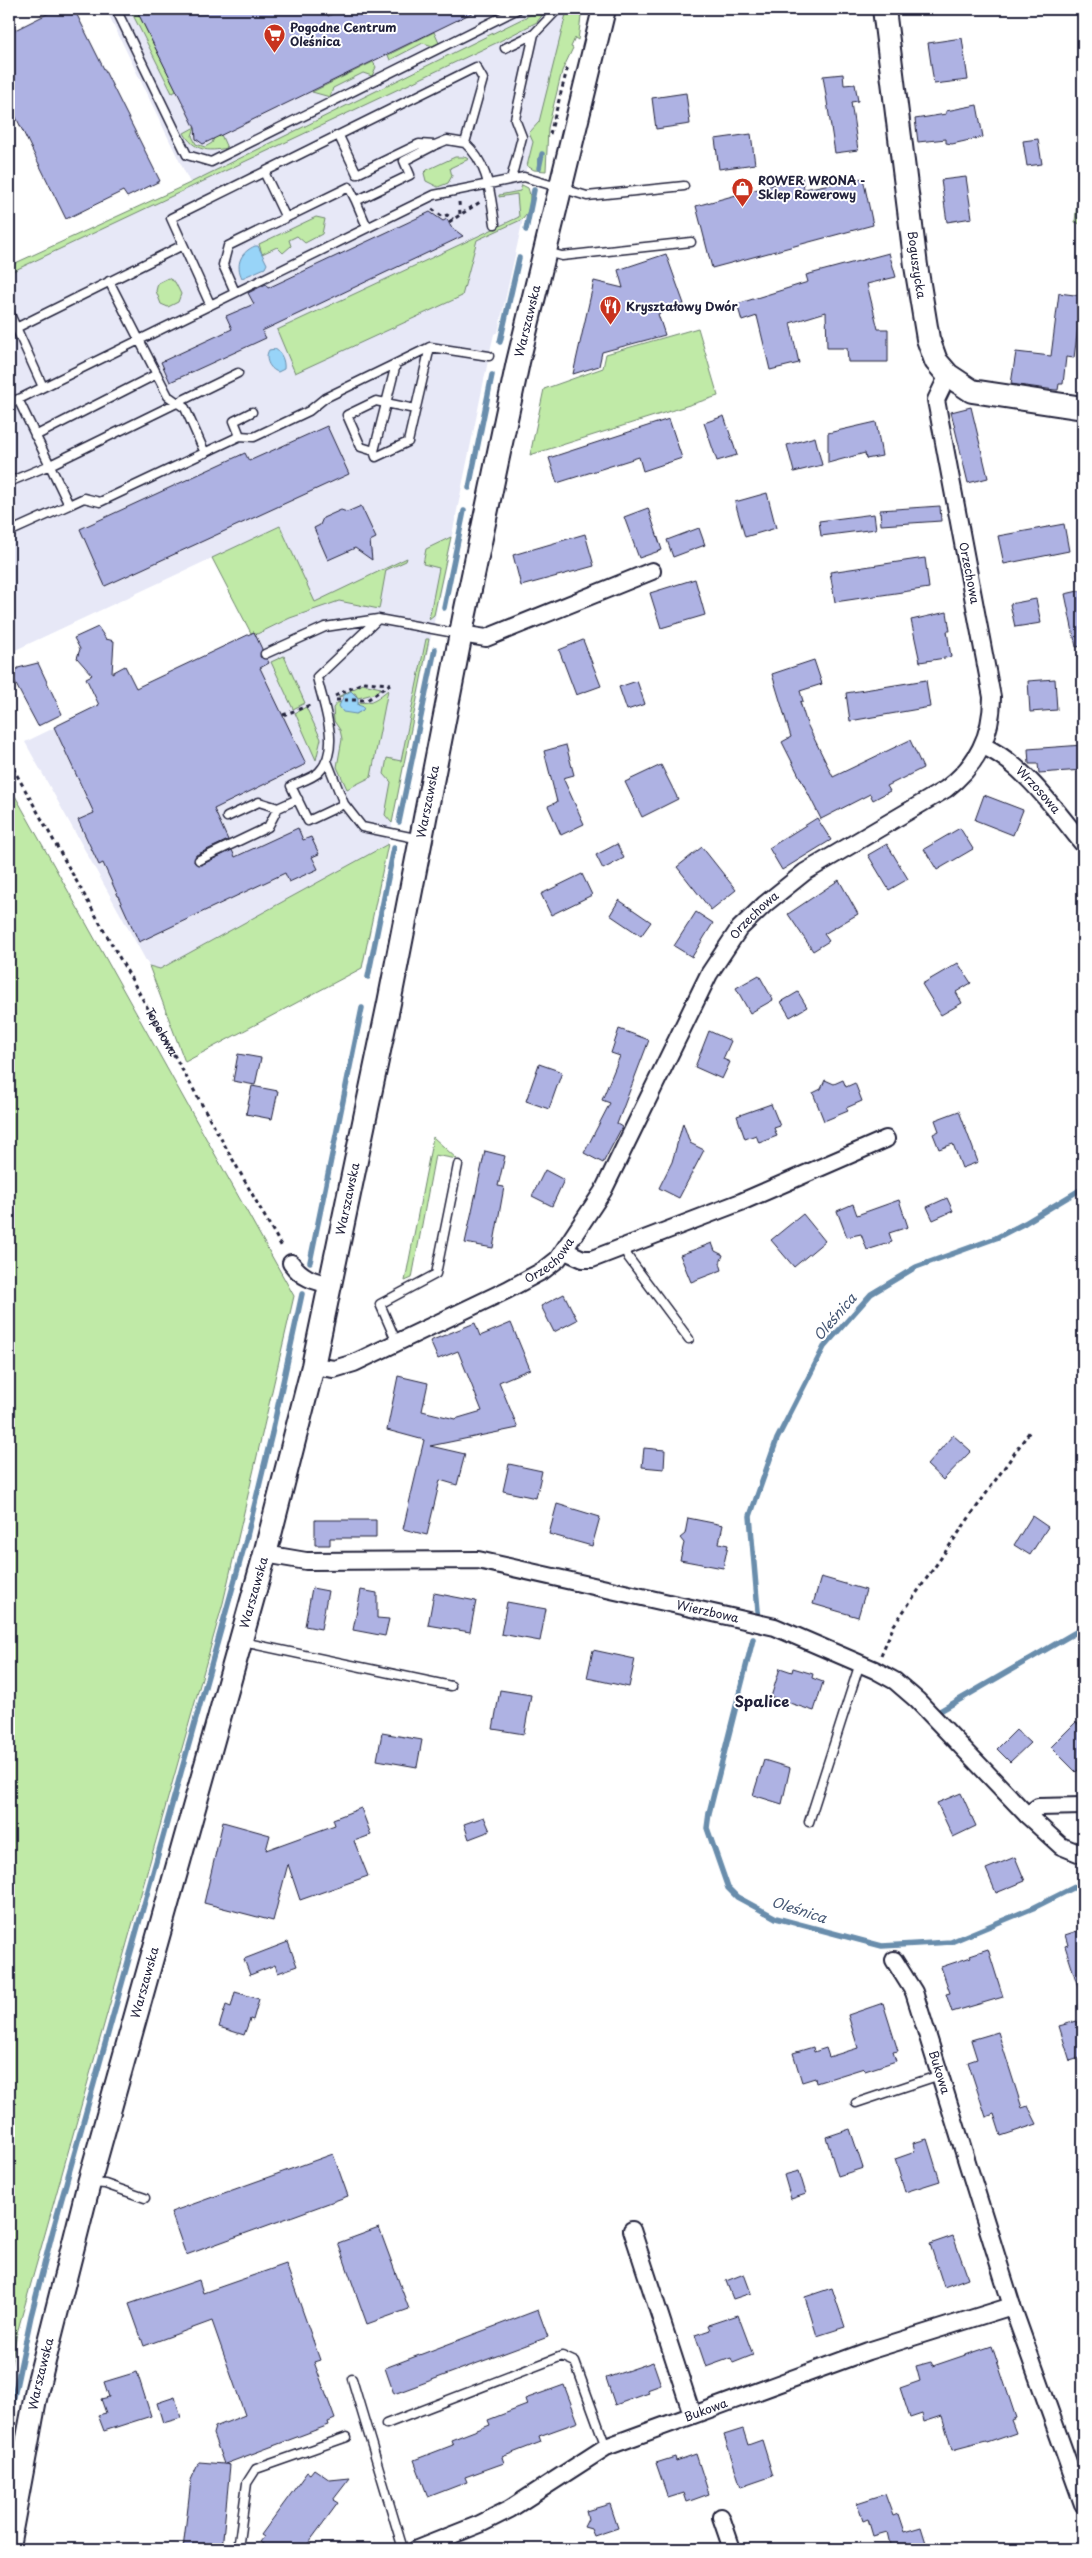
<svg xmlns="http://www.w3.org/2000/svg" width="1092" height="2558" font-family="'Playpen Sans',sans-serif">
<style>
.built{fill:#e7e8f7}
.green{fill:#c0eaa7;stroke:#718671}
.water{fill:#98d4f8;stroke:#698dac}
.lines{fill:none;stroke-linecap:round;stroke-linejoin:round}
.stream{stroke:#698dac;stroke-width:5.5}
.building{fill:#aeb2e3;stroke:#22223b}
.lane-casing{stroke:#22223b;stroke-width:11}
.street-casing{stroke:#22223b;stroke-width:20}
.secondary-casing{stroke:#22223b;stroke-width:26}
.path{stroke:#22223b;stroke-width:3;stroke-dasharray:4 4;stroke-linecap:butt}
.lane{stroke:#fff;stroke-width:8}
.street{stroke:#fff;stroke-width:16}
.secondary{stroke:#fff;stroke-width:22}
.labels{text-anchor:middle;stroke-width:4;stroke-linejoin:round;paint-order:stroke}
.poi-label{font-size:12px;font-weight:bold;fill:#22223b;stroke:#fff;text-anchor:start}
.street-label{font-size:12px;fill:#22223b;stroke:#fff}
.water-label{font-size:14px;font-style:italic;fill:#455774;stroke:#fff}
.quarter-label{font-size:15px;font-weight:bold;fill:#22223b;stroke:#fff}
</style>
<rect width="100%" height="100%" fill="#fff"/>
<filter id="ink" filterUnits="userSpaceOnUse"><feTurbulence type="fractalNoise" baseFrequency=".02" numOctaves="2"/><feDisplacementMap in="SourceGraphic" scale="10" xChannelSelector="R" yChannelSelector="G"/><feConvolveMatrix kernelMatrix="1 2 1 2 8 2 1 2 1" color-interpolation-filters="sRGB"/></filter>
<g filter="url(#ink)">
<!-- built -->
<path class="built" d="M106,9h469l-37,151 -11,6 -5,19 6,3 3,7 -4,19 -4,5 -25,113 -4,2 -5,22 -101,488 -228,125 -11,-3 -124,-224 226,-109 -39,-75 -203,95v-387l181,-83z"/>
<!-- green -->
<path class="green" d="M130,9h6l41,82 -5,2z
M542,9h5l-10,13 -41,21 -487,230v-7l181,-83z
M572,9h10l-4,31 -3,-2 -4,9 2,1 -11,23 -14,57 -2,43 -12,-1 -7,-4 6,-24 -4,-9 10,-11 27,-108z
M434,32l5,11 -6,3 -10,-3 -33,17 -2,-5z
M373,62l3,5 -4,9 -9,-3 -30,15 -3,9 -18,-5z
M195,127l-3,9 4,8 9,3 7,-4 6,-15 9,20c-19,4 -33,3 -43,-15z
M455,157h9l5,2 -19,9 2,8 -4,7 -10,4 -12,-6 -2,-8 3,-3z
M1083,169v56l-8,-3 5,-51z
M522,185l6,3c4,10 2,23 -5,31l-46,21 -15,56 -167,77 -18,-43 242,-113 -2,-23 -18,3v-2l21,-4z
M316,217l9,2 -3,15 -17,9 -8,-7 -8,4 2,6 -8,7 -6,-6 -15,7 -3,-10z
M168,278l7,4 6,12 -3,8 -10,5 -7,-3 -5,-13 2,-8z
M698,328l20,68 -188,59 14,-66 59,-21 3,-14z
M280,526l35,76 92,-44 -1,3 -20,9 -7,39 -40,-8 -49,17 -35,17 -1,-3 -3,1 -39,-75z
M451,537l-17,78 -5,4 10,-51 -16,-4 3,-15z
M426,639h3l-37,184 -7,-8 6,-33 -7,-8 3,-16 14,3z
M284,656l21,47 -12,6 -22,-47z
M363,684l18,4 -8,6 -15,4 -3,-5 -17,4z
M388,690l-17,87 -24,12 -10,-22 5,-28 -2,-9 -6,-9 -1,-13 4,-5 5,-1 14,12 7,-4 -5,-6 1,-2c12,3 21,-6 29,-12z
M306,707l15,32 -5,21 -21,-47z
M9,785l285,511 -71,307 -206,730 -8,40z
M388,844l-26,124 -177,94 -36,-96 11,3z
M433,1137l24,22 -22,-4 -23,123 -7,3z"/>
<!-- water -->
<path class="water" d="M255,246h3l9,18 -2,4 -23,10c-7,-14 -1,-26 13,-32z
M275,349c6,3 10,12 9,20l-6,3c-9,-3 -14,-14 -9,-22z
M351,691l7,7v7l6,2 -1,3 -7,4 -13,-2 -4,-6 5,-11z"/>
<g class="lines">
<!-- stream -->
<path class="stream" d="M539,168l3,-14
M526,230l8,-40
M500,342l19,-84
M469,488l23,-113
M444,608l20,-97
M399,822l36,-173
M368,977l26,-129
M310,1262l52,-254
M758,1611l-8,-95 27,-77 47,-92 47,-53 45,-27 80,-29 29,-15 58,-35
M753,1639l-44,174 -2,15 21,60 9,9 39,21 106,28 69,-4 82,-34 50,-25
M940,1711l143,-83
M9,2420l22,-104 22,-86 193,-690 26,-107 30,-139"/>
</g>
<!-- building -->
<path class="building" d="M57,9h17l86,172 -33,16 -4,-6 -57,28 -57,-116v-70z
M136,9h189l3,7 16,-7h136l-277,135 -7,-5 -1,-11z
M962,38l6,42 -34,4 -6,-41z
M843,74l1,11 11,-1 3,17 -7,1 7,48 -23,3 -12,-77z
M686,93l4,31 -34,5 -4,-31z
M977,105l6,32 -31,7 -6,-1v-4l-28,3 -3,-23 31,-5v-3z
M751,134l4,30 -36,5 -4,-30z
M1038,139l4,25 -15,2 -4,-25z
M802,177l2,12 59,-11 10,47 -161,43 -16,-62z
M966,177l6,41 -25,4 -6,-42z
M430,212l13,9 4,-2 4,8 12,9 -201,95 4,7 -96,44 -9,-20 71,-33 -6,-13 28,-12 -6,-11 18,-9 2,4z
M889,253l7,24 -29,7 11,45h10v33h-40l-1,-14h-20l-1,-36 -36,11 9,40 -29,7 -13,-54 -15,5 -5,-17 71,-22 -2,-7z
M666,254l18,50 -26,10 7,21 -63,17 -3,14 -26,8 21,-93 29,7 -5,-18z
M1059,293l23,3 -8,62 -8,-1 -3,27h-4l-1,6h-3l-44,-6 5,-32 35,4z
M971,407l17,71 -20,5 -17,-71z
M724,416l13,39 -20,6 -13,-38z
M669,419l13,39 -39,13 -4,-14 -82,26 -8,-25z
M876,422l6,34 -16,3 -1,-6 -37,10v-30z
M327,426l22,48 -244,112 -25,-57 165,-76 4,8z
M815,437l7,28 -28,7 -7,-27z
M767,493l9,35 -31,9 -10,-35z
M361,506l15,32 -6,3 2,19 -17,-12 -27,12 -14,-32 6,-3 3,-7 18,-8 6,2z
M940,506l1,15 -60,4 -1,-15z
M648,508l14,42 -23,8 -15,-41z
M874,514l2,15 -55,7 -2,-15z
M1064,524l5,27 -65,13 -6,-28z
M699,528l6,17 -32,12 -6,-17z
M585,534l9,32 -73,20 -8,-31z
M925,558l4,30 -94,14 -5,-30z
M695,579l10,36 -44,13 -11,-35z
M1083,590v56l-7,1 -11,-53z
M1036,599l5,24 -26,4 -5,-23z
M947,612l3,19h-3l4,26 -31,5 -9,-42z
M98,627l8,12 8,2 -2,32 13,-7 11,22 118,-56 8,17 -2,8 7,2 2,4 -9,5 46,96 -92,45 14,31 -32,15 -2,7 7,3 31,-15 3,7 63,-29 5,12 8,-3 8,17 -7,3 6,12 -29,13 -4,-9 -146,69 -36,-79 -4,2 -21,-45 16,-7 -40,-86 45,-22 -13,-27 6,-3 -15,-17 3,-9 -6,-11z
M583,640l18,46 -25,9 -17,-45z
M814,660l8,24 -22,7 3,10 -3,1 7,22 26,53 77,-37 13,28 -36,18 3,5 -17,9 -3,-6 -49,25 -39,-77 9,-5 -19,-63z
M38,663l24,51 -24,12 -26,-49 6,-9z
M1055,679l2,31 -27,2 -2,-31z
M926,680l4,27 -80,14 -4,-28z
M637,681l8,23 -18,6 -8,-23z
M566,745l8,30 -11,3 21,46 -23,11 -13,-29 9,-4 -13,-51z
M1083,745v25l-44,3 -1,-9h-9l-1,-15z
M661,765l17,34 -36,18 -17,-35z
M984,795l39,15 -10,25 -38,-15z
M817,818l14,22 -49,30 -13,-22z
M960,828l13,21 -36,21 -13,-21z
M617,844l7,14 -21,11 -7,-14z
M887,844l21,35 -19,11 -21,-35z
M702,847l34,43 -25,20 -34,-43z
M582,874l10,21 -41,20 -10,-21z
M839,880l19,34 -34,20 5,7 -16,10 -25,-37z
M619,900l32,22 -10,14 -31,-21z
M696,912l17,11 -21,34 -18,-11z
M958,963l13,20 -15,9 6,11 -21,12 -19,-31z
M759,975l14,25 -23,13 -14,-25z
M798,992l9,15 -17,10 -9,-15z
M619,1029l30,11 -32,84 5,3 -19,36 -19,-10 26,-50 -8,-3 18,-44 -9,-3z
M709,1031l22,10 -8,18 7,3 -8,17 -27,-12z
M238,1054l23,4 -6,27 -22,-4z
M539,1064l23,8 -13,37 -23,-8z
M825,1080l9,4 9,-4 3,7 9,-4 7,18 -16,7 2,3 -24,10 -11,-28 8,-4z
M252,1086l26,5 -6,28 -26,-5z
M771,1104l9,22 -6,2 3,8 -18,7 -3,-8 -11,4 -8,-23z
M959,1111l19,51 -16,6 -9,-24 -14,5 -6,-15 6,-3 -4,-11z
M683,1123l7,20 14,7 -25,48 -20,-10 13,-26z
M485,1151l20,5 -7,30 6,1 -11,61 -28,-5z
M545,1170l19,10 -12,26 -20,-10z
M947,1198l6,13 -20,9 -6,-13z
M899,1200l9,27 -19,6 3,9 -25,8 -6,-16 -14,3 -10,-26 16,-7 4,11z
M803,1214l22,27 -31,26 -23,-27z
M712,1243l3,8 8,4 -3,8 2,7 -31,12 -11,-27z
M564,1294l13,26 -23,12 -13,-26z
M475,1323l5,13 31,-13 19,46 -31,13 19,46 -88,18 35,8 -8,31 -17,-5 -13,55 -24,-6 21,-89 -37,-10 11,-54 30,7 -6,28 33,8 27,-8 -24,-60 -20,8 -8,-18z
M953,1435l18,16 -28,29 -16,-15z
M644,1448l21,2 -1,19 -22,-2z
M509,1464l33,7 -6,27 -33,-7z
M557,1504l43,13 -8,29 -43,-12z
M1032,1516l16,11 -18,28 -16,-10z
M688,1518l35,7 -4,18 9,2 -5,23 -43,-8 4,-17 -4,-5 5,-4z
M315,1520h61v18h-46v7h-15z
M821,1577l45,13 -8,27 -45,-13z
M312,1588l16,3 -7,38 -16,-3z
M361,1590l16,3v25l12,1 -4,17 -32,-6z
M434,1593l42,8 -6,31 -42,-7z
M507,1602l39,7 -6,32 -39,-7z
M593,1650l42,9 -6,28 -42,-9z
M780,1668l12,4 1,-4 20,6 -1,4 11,4 -9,29 -43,-14z
M500,1690l31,5 -7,39 -31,-5z
M1076,1722l7,8v35l-7,7 -25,-25z
M1016,1730l14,13 -20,19 -13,-13z
M382,1733l40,7 -5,27 -40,-7z
M764,1760l26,8 -8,36 -29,-9z
M961,1793l15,33 -23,11 -16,-34z
M361,1808l10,27 -17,6 14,35 -68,24 -12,-36 -15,57 -69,-18 19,-81 47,13 -4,15 69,-25 -2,-6z
M484,1817l6,14 -21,8 -5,-15z
M1015,1857l10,24 -29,12 -10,-24z
M1083,1929v64h-3l-15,-47 3,-1 -3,-10z
M288,1942l9,24 -19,7 -3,-8 -25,10 -6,-16z
M988,1949l15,48 -51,15 -6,-18 4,-1 -9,-26 30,-10 -1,-2z
M235,1992l24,7 -6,21 -3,-1 -6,16 -25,-8 7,-22 5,2z
M883,2003l15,48 -5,1 3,9 -31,10 -1,-3 -48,15 -1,-5 -13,4 -9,-29 20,-6 1,5 12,-4 3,9 29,-9 -10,-33z
M1077,2021l6,19v17l-13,4 -11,-35z
M998,2032l24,76 6,-2 9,18 -36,12 -7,-22 -8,3 -18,-55 9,-3 -6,-19z
M850,2129l13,39 -25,8 -12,-39z
M927,2139l13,42 -35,11 -10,-33 20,-7 -2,-9z
M333,2154l15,42 -162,59 -15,-43z
M799,2171l7,23 -15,5 -7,-24z
M379,2228l30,81 -42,15 -29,-81z
M953,2236l15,42 -24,9 -14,-43z
M286,2264l34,96 -6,2 21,57 -7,3 1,3 -104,39 5,1 -8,84h-39l8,-69 8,-18 25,2 -11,-30 2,-7 30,-12 -33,-94 -68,25 -15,-42 70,-24 4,13z
M744,2274l7,19 -18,6 -7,-18z
M832,2288l13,39 -28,9 -12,-39z
M538,2310l10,27 -154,57 -9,-26z
M738,2315l15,40 -20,8 -2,-5 -25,9 -11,-32 15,-5 -2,-5z
M992,2346l24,72 -5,2 5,13 -29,10 -1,-2 -34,9 -10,-34 -18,6 -2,-8 -12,4 -10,-30 20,-7 -4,-15 15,-4 2,4z
M653,2362l8,23 -14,5 2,3 -34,12 -9,-27z
M137,2372l14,44 -47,15 -6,-16 8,-2 -5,-14 8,-2 -5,-15z
M564,2385l14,37 -39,14 2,6 -39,15 2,6 -39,14 2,5 -39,15 -14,-37 39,-15 -2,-5 39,-15 -2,-5 39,-15 -2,-6z
M175,2397l6,21 -18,5 -6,-20z
M743,2429l5,16 14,-5 11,36 -32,11 -17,-52z
M696,2454l13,40 -22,8 -3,-9 -16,5 -12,-35 19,-6 1,4z
M314,2469l16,11 20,-2 -17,22 5,3 -34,46h-34l-10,-7 4,-5 -3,-2 46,-63 3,2z
M885,2494l8,22 5,-2 6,18 17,-5 5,16 -20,6h-15l-4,-17 -14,4 -5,-17 -5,2 -6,-18z
M610,2504l8,24 -24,8 -3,-7 -7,-2 4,-8 -2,-8z"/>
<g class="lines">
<defs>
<path id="lane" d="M116,9l71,146 24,7 307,-153
M534,34l24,-25
M505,48l29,-14 -19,85 7,18 -11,42
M465,143c24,22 25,50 30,81
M264,172l22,46
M367,227l-11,-26 54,-26 -6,-14 29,-15
M547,252l15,4 129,-14
M109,281l59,115 17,12 20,45
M235,292l-12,-27 5,-19 121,-59 7,14
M210,304l-39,-86 305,-151 7,12 -18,64 -18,-3 -12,5 -16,-1 -62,30 -18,-38
M9,312l34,75
M16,328l167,-83
M396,364l-22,87 2,6 32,-15 22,-95
M9,404l425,-209 90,-18 63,19 97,-10
M35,436l122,-62
M240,436l-6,-15 18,-9
M374,451l-13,-4 -14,-32 29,-14 39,8
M9,482l41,-17 188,-92
M69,505l15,-7 16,4 140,-66 14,1 55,-26 16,-13 105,-51 59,9
M9,532l60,-27 -51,-106
M265,654l60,-27 53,-8 82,15
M327,761l17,43 -36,17 -17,-35c9,-4 22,-8 28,-14 23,-24 4,-67 -2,-95l61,-58
M344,804l18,23 58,12
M227,817l32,-15 19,6
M199,860l69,-33 10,-19 20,-9
M624,1247l4,10 61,82
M397,1343l-17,-39 56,-30 22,-109
M243,1642l208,44
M809,1822l51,-159
M856,2103l84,-28
M91,2183l14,1 40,14
M352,2379l51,170
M386,2424l176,-68 13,6 31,85
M238,2549l9,-66 9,-14 91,-32"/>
<g id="street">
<path d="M461,634l25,4 166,-67"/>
<path id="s2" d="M983,746c40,17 73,65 100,98"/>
<path d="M565,1251l18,8h9l149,-57 145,-63"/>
<path d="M291,1263c11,15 22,18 40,22"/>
<path id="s3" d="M313,1366l21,3 20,-6 153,-73 37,-20 14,-11 45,-68 106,-217 30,-45 26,-25 40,-32 141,-83c31,-24 46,-53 46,-92l-56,-297 12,-25"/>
<path id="s4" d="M265,1554l41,7 172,-1 297,67 100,43 20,11 22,19 110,115 11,-8 45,-1"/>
<path d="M1027,1815l34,31 22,9"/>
<path id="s5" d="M894,1960l20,32 98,314 71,198"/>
<path d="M632,2230l60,184"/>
<path d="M721,2517l11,32"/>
<path id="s6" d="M417,2549l63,-25 30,-15 96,-62 262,-96 144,-45"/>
</g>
<g id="secondary">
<path id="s7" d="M884,9l32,257 12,73 8,22 12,14 24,16 111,17"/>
<path id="s8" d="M9,2541l28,-152 52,-206 176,-629 48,-188 76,-363 75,-385 54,-256 86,-353"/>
</g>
</defs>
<!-- lane casing -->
<use href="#lane" class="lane-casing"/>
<!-- street casing -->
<use href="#street" class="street-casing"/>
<!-- secondary casing -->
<use href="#secondary" class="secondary-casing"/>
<!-- path -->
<g class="path">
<path d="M331,9h4"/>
<path d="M550,134l18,-68"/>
<path d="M459,202l1,12"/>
<path d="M432,209l11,8 4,-2 6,4"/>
<path d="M449,222l31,-20"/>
<path d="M335,696l29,-14 26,2"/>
<path d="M336,700h31l23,-16"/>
<path d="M283,715l30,-11"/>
<path id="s1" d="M9,761l274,488"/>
<path d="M881,1655l13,-30 136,-194"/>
</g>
<!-- lane -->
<use href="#lane" class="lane"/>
<!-- street -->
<use href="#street" class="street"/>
<!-- secondary -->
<use href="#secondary" class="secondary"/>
</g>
</g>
<!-- icons -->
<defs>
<symbol id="supermarket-pin" viewBox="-11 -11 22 30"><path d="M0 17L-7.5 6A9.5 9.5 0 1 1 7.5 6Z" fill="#c8321e" stroke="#fff"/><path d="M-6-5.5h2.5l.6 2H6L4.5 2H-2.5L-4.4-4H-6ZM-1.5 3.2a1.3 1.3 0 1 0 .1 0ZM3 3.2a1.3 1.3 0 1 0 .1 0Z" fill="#fff"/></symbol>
<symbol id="shop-pin" viewBox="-11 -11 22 30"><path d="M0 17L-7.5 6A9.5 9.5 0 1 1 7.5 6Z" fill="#c8321e" stroke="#fff"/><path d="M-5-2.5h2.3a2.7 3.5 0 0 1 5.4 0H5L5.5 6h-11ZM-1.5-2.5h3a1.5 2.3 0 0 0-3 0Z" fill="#fff"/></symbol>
<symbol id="restaurant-pin" viewBox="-11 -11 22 30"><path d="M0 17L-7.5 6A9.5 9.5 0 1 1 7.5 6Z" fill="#c8321e" stroke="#fff"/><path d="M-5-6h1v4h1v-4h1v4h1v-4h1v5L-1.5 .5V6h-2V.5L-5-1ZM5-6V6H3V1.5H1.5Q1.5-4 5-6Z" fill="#fff"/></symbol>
</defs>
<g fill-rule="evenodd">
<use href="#supermarket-pin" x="262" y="22" width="25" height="34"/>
<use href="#shop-pin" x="730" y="176" width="25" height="34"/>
<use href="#restaurant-pin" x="598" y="294" width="25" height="34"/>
</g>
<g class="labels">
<!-- poi labels -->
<g class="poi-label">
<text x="290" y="32">Pogodne Centrum<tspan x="290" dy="14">Oleśnica</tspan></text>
<text x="758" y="185">ROWER WRONA -<tspan x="758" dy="14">Sklep Rowerowy</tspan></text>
<text x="626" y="311">Kryształowy Dwór</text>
</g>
<!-- street labels -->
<g class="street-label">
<text dy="4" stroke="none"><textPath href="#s7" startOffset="258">Boguszycka</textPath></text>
<text dy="4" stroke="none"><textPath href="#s8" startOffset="2281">Warszawska</textPath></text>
<text transform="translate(969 573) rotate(79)" y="4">Orzechowa</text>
<text dy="4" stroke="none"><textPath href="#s2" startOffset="71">Wrzosowa</textPath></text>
<text dy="4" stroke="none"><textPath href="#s8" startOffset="1790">Warszawska</textPath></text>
<text dy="4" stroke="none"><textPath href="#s3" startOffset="669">Orzechowa</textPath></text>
<text dy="4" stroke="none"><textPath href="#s1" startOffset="311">Topolowa</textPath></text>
<text dy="4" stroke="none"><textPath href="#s8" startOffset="1385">Warszawska</textPath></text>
<text dy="4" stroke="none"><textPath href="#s3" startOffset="264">Orzechowa</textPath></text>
<text dy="4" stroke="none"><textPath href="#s8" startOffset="980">Warszawska</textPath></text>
<text dy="4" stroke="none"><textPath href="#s4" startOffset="449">Wierzbowa</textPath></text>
<text dy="4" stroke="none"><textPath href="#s8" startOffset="575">Warszawska</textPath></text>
<text dy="4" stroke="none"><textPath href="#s5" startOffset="122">Bukowa</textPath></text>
<text dy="4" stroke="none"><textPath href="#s8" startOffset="170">Warszawska</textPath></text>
<text dy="4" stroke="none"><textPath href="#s6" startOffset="322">Bukowa</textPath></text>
</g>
<!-- water labels -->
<g class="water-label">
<text transform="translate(835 1317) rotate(-49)" y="5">Oleśnica</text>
<text transform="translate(799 1910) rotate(18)" y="5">Oleśnica</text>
</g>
<!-- quarter labels -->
<g class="quarter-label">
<text x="762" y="1707">Spalice</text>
</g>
</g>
<!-- margin -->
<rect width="1092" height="2558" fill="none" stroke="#fff" stroke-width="30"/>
<rect x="15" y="15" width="1062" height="2528" fill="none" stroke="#22223b" stroke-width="2" filter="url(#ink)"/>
</svg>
